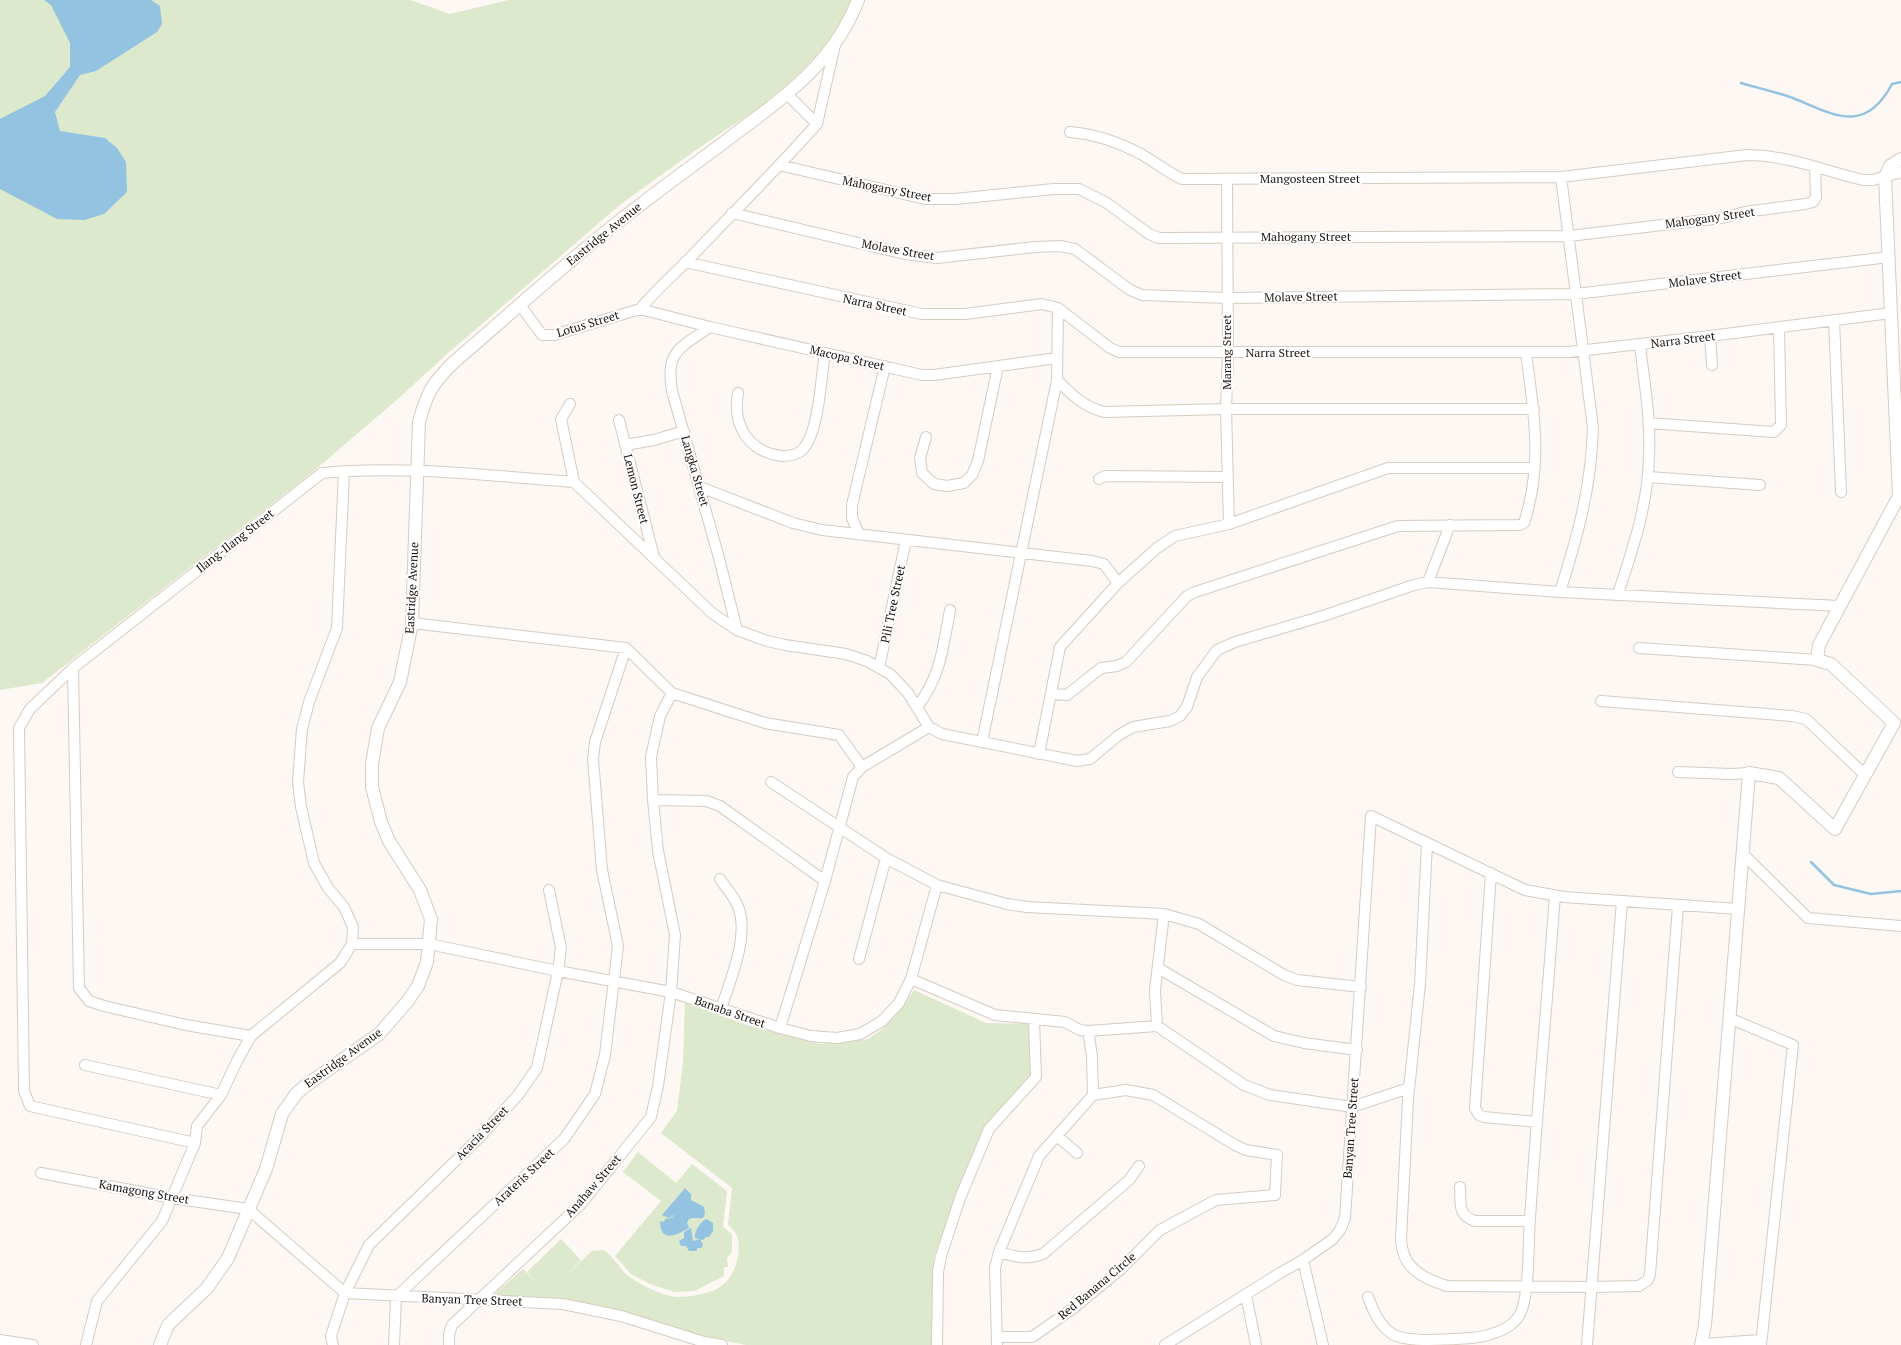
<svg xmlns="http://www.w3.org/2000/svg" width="1901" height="1345" font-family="'PT Serif',serif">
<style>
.green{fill:#dce9cd}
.water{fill:#93c3e1}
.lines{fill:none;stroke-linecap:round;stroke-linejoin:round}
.stream{stroke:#93c3e1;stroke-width:2.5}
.minor-casing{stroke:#d8cbbf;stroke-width:12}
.tertiary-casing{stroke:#d8cbbf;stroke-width:14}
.minor{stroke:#fff;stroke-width:10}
.tertiary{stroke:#fff;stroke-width:12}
.labels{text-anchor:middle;stroke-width:4;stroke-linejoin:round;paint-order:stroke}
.street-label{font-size:12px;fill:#18130f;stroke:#fff}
</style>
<rect width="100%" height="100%" fill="#fdf8f3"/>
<!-- green -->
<path class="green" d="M0,0h410l40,14 58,-14h344l-7,16 -18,27 -26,29 -42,36 -56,37 -82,59 -174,150 -48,44 -90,77 -267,208 -42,7z
M914,990l72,33 41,1 3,5 3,47 -44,46 -55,134v89h-188l-41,-8 -82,-25 -132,-15 32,-28 16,16 -12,-13 34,-33 20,21 -17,17 28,-26 12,-1c9,7 14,15 21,23 10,10 38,23 52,24 12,0 28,-3 38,-7 18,-8 28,-35 22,-54 -1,-4 -6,-8 -9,-12l4,-36 -71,-55 16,-22 6,-49 2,-59 65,23 71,18 47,-5 12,-8 24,-25z
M638,1152l38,31 16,-19 35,27 -4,36 9,7v18l-5,6 1,9h-4v9l-29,15 -21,1 -24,-8 -19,-10 -16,-18 46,-55 -38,-29z"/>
<!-- water -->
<path class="water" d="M44,0h107l9,6 2,18 -5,8 -61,39 -16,4 -25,37 5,19 45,7 12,10 9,14 1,30 -23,22 -20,6 -27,-1 -57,-30v-70l45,-23 25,-29v-24l-19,-38z
M685,1188l6,6v6l13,7 1,7 -2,4c-5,1 -9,-1 -14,1l-2,4 2,5c-12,7 -29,16 -29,-7l4,1 1,-3 6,-1 5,-4 -7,4 -7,-3z
M706,1219l7,4v8l-4,6h-3l-3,3 -8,-2c-1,-7 5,-15 11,-19z
M691,1228l2,13 7,-2 3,5 -1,4h-5v3h-8l-3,-5h-5l-2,-5 5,-3v-6z"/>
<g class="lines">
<!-- stream -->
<path class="stream" d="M1741,83c17,5 35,9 52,15 41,17 72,37 99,-14l9,-2
M1811,862l23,23 37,9 30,-3"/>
<defs>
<path id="minor" d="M788,95l29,29
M817,124l18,-79
M1070,132c26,2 48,10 71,22 14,8 26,18 41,25l379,-2 186,-22c40,0 78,16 116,25h10l28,-8
M779,165l146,34h30l99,-10h25l28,14 42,31 10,4 410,-2 153,-18 23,-6 60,-8 8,-2 3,-5 -1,-29
M1227,179l1,174 -2,56 3,115
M732,213l173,41 32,4 98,-11 25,-1 15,3 55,41 12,5 85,3 349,-4 313,-37
M685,262l237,52h43l77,-10 16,4 52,40 9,4h450l141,-16 181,-23
M520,305l22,30h12l86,-26
M640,309l70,18 212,48h12l123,-17
M640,309c15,-18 32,-33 48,-49 43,-45 87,-89 129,-136
M1834,320l7,172
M710,327c-30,21 -45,24 -38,64l47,167 18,72
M1710,336l2,29
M1057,380c15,15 27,27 47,32l122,-3h308
M738,393c-6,33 11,59 44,63 7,0 16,-1 21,-7 16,-17 18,-72 22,-96
M570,404l-9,15 13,63
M619,420l35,137
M1648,423l126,9 7,-7 -2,-98
M926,437l-6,21 2,15 12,11 13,2 17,-3 8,-8 6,-14 20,-95
M625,445l29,-5 30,-9
M1648,477l112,8
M1099,479l6,-3 123,1
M700,487l93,36 29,7 270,31 12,3 14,19
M859,534l-7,-16v-13l33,-139
M1428,582l22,-57
M1560,592c18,-58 31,-103 33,-164l-32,-251
M1618,594c15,-46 30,-89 31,-138 2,-37 -5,-75 -9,-111
M412,623l214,25 46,45 93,30 74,12 23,32
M1639,648l178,12
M73,668l6,320 10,13 15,5 82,19 65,11
M879,668l27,-128
M1052,694l15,1 34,-27 16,-2 9,-4 61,-66 8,-4 203,-66 121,-1 5,-2c19,-58 10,-111 2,-170
M1601,701l191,15 14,3 59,56
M917,707c24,-31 26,-60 33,-97
M982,742l75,-362 1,-72
M1039,754l21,-107 58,-64 39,-35 18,-12 54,-12 159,-56h147
M1678,772l53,2 18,-1
M771,782l115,76 51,27 70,19 20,3 137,7 35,10 85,51 13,5 64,7
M653,800l53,1 14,5 105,75
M1427,843l-7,141 -12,115 -7,140c1,29 21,39 46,47l145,1 47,-1 9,-6 2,-6 28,-368
M1743,854l65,64 93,8
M1491,873l-16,235 4,7 5,2 53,5
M720,879c5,8 13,16 17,25 14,30 -7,76 -16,105
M352,944h77l129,27 113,21 109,36 31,8 26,2 23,-4 22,-13 17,-18 12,-24 26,-94
M859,959l27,-101
M1158,968l116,68 30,7 53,7
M911,979l84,36 70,7 15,8 8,1 69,-5 87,59 26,10 82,12 57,-19
M1729,1018l64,27 -32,300
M1157,1026l-2,-36 9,-76
M780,1028l45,-147 28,-104 9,-10 67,-40
M85,1065l136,30
M1057,1136l20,17
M195,1143l-165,-37 -6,-15 -5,-363 11,-19 43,-41 249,-195c80,-8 171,3 252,9l138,131 25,17 30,11 18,4 61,9 21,7 23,13 18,19 21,34 13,7 135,27 13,-2 29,-24 14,-8 37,-6 10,-5 7,-9 10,-30 20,-27 18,-8 88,-26 91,-31 14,-3 132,10 280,14
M41,1173l131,25 76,11 97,84 218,11 58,12 83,26 18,3
M1460,1187c1,16 -3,28 15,34h54
M999,1252c18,5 26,8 44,2l86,-74 10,-14
M1303,1260l20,85
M1246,1295l10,50
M1368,1297c5,13 11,28 23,36 14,11 62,6 81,5 16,-2 37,-7 47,-22 11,-17 9,-75 11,-98 7,-108 17,-215 25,-323
M997,1337h35l39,-27 50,-41 39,-39 56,-30 59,-5 2,-40 -31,-5 -11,-5 -82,-50 -27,-5 -33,5
M0,1340l33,5
M1702,1344l59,-4
M86,1345l11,-44 65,-80 33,-78 2,-17 24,-31 16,-34 14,-25 89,-73 12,-19 1,-17 -9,-20 -16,-19 -14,-25 -13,-56 -3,-25 4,-53 7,-27 28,-74 7,-157
M333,1345l-2,-9 14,-43 24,-48 112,-109 37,-41 19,-27 21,-97 3,-23 -12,-58
M394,1345l2,-48 168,-158 31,-45 10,-39 13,-109 -16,-76 -9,-111 2,-17 31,-94
M449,1345v-10l3,-10 129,-121 70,-87 7,-31 13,-94 4,-57 -17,-84 -5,-51 -2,-43 9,-41 12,-23
M937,1345l1,-73 3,-16 19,-58 29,-69 47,-52 -2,-57
M997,1345l-2,-77 4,-16 40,-96 54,-61 -1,-39 -4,-25
M1165,1345l115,-72 23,-13 30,-21 7,-9 5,-12 26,-402 154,74 39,7 175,12
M1587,1345l35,-444"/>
<path id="tertiary" d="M160,1345l8,-20 39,-37 21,-30 38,-89 16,-55 14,-20 9,-8 74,-52 28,-32 11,-16 9,-24 4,-43 -11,-29 -31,-49 -8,-19 -9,-35v-23l6,-36 22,-46 12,-59 7,-201c8,-30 13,-38 35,-60 59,-50 115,-103 177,-150 33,-26 67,-50 100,-75 52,-39 103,-74 127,-137
M1701,1345l4,-20 44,-552 30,5 56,51 59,-106 -63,-59 -14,-4 2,-15 80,-149 -14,-319 5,-11 11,-7"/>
</defs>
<!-- minor casing -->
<use href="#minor" class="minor-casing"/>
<!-- tertiary casing -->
<use href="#tertiary" class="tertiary-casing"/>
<!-- minor -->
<use href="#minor" class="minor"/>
<!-- tertiary -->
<use href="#tertiary" class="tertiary"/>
</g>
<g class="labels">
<!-- street labels -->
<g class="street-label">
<text x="1310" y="183">Mangosteen Street</text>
<text transform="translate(887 189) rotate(11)" y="4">Mahogany Street</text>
<text transform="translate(1710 218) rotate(-8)" y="4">Mahogany Street</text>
<text transform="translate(604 234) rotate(-39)" y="4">Eastridge Avenue</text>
<text x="1306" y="241">Mahogany Street</text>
<text transform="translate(898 250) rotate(10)" y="4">Molave Street</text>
<text transform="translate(1705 279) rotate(-7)" y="4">Molave Street</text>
<text transform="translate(1301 297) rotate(-1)" y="4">Molave Street</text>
<text transform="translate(875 305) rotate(12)" y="4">Narra Street</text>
<text transform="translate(588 324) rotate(-17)" y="4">Lotus Street</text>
<text transform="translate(1683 340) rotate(-7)" y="4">Narra Street</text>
<text transform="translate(1227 352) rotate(-90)" y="4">Marang Street</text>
<text x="1278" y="357">Narra Street</text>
<text transform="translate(847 358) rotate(13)" y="4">Macopa Street</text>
<text transform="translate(695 471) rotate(74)" y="4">Langka Street</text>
<text transform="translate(636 489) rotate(76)" y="4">Lemon Street</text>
<text transform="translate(235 541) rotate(-38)" y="4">Ilang-Ilang Street</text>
<text transform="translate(412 588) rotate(-87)" y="4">Eastridge Avenue</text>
<text transform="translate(893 604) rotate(-78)" y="4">Pili Tree Street</text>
<text transform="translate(730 1012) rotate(19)" y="4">Banaba Street</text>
<text transform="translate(343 1058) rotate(-36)" y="4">Eastridge Avenue</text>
<text transform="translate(1351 1128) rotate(-86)" y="4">Banyan Tree Street</text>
<text transform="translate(482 1133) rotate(-46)" y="4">Acacia Street</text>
<text transform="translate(524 1177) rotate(-43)" y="4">Arateris Street</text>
<text transform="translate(593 1186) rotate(-49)" y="4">Anahaw Street</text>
<text transform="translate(144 1192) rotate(10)" y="4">Kamagong Street</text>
<text transform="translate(1097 1286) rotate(-40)" y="4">Red Banana Circle</text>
<text transform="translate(472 1300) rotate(2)" y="4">Banyan Tree Street</text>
</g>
</g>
</svg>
